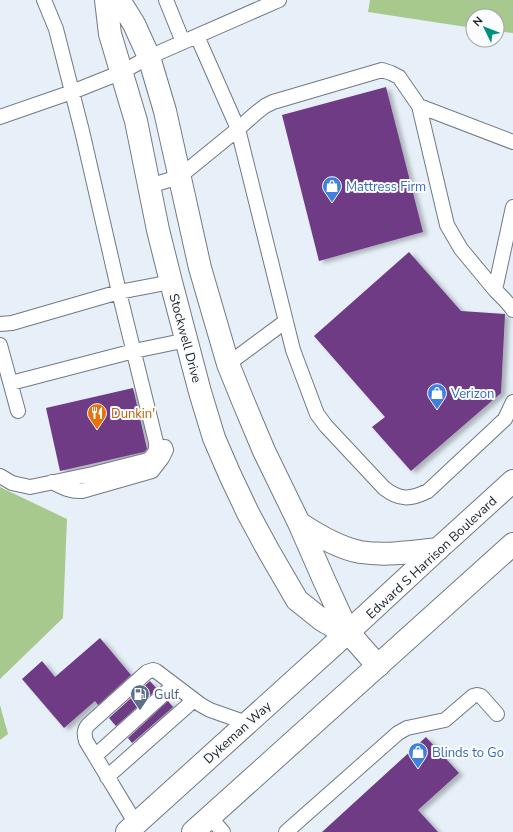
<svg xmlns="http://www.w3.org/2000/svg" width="513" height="832" font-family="'Nunito Sans',sans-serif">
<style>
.green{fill:#a8c98e}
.building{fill:#6f3a85;filter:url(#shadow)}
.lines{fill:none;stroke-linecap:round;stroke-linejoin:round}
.service-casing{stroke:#727981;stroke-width:16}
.minor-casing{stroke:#727981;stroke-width:24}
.secondary-casing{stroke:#727981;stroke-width:24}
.service{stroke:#fff;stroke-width:14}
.minor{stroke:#fff;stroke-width:22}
.secondary{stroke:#fff;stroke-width:22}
.labels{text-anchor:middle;stroke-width:4;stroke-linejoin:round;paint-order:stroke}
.shop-label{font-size:13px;fill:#366cbe;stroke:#fafcfe;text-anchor:start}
.street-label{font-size:13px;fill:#1e2124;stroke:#fafcfe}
.food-label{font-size:13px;fill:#c56008;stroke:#fafcfe;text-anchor:start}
.service-label{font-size:13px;fill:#4e5e75;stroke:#fafcfe;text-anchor:start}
</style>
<defs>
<filter id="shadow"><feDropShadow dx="4.5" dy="2.5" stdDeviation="2" flood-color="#0004"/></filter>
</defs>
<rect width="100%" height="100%" fill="#e7f0f8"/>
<!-- green -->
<path class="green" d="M370,0h143v33l-16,-2v-15h-24v12l-105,-16z
M0,487l67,32 -4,99 -63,61z
M0,705l8,29 -8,6z"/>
<!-- building -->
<path class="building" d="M386,87l37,145 -104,29 -37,-146z
M409,252l52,59 44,3 -4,79 -90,78 -39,-44 13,-10 -71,-81z
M133,388l14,61 -3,3 -84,19 -14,-63z
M100,638l31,37 -33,30 -3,-4 -31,27 -42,-49 20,-18 13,16z
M150,681l7,8 -41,37 -7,-8z
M168,701l5,6 -41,36 -4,-5z
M426,737l33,36 -41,37 20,22h-116z"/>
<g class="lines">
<defs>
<path id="service" d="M166,0l17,42
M197,36l41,93 55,221 24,64 9,12 58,62c15,12 26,12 44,3l77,-72 8,-17
M419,106l94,36
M0,117l72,-25 50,-20 27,-15 130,-57
M149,186l30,-9 59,-48 18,-16 9,-7 8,-4 109,-32 9,3 8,4 20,29 28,119 14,24 34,41 9,9 7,8 2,3
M495,290l18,-83
M0,324l12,-1 107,-31 52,-10
M0,345l18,66
M228,364l58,-43
M11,383l123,-32 53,-11
M0,476l12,7 18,4 63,-13 55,-14c6,-6 9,-8 8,-18l-37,-150 -37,-161 -26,-102 -12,-29
M52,482c10,5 19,10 30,9l70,-20 10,-13 4,-8 -1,-3
M95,756l79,-71
M107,777l87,-77
M210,817l13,15
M136,824l-50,-83c-2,-7 -2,-11 2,-16l59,-53 6,-2 3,1 45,34 9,5 37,13
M286,832l112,-99 9,-5 38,-8 28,-24 4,-1 4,1 16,18"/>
<path id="minor" d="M106,0l4,34 26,87 22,109 13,52 29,110 14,46 16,37 18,38 20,37 29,50 25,20 12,7 14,5
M119,0l15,24 15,33 16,54 35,157 28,96 15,37 21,50 35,72 25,57 24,52 30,34
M299,523c18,12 40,25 61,29 26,4 52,0 78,-3"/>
<path id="secondary" d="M127,832l231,-209 80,-74 75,-68
M193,832l320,-288"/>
</defs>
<!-- service casing -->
<use href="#service" class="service-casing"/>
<!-- minor casing -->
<use href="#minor" class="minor-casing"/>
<!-- secondary casing -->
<use href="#secondary" class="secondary-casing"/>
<!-- service -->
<use href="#service" class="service"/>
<!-- minor -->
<use href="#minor" class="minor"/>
<!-- secondary -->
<use href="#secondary" class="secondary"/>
</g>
<!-- icons -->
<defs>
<symbol id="shop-pin" viewBox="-11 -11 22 30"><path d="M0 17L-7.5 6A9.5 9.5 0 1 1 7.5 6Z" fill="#3f7fe0" stroke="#fafcfe"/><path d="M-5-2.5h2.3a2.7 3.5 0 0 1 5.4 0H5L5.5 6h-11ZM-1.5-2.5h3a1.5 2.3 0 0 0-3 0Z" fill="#fff"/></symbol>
<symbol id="restaurant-pin" viewBox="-11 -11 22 30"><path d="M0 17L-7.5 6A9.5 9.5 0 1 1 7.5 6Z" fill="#e8710a" stroke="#fafcfe"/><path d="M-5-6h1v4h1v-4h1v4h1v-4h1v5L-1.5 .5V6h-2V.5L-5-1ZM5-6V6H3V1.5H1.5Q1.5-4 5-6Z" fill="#fff"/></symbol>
<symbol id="fuel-pin" viewBox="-11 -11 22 30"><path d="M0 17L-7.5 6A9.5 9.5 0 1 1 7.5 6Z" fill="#5c6f8a" stroke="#fafcfe"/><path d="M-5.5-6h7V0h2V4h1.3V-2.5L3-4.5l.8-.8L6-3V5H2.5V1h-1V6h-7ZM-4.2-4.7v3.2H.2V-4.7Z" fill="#fff"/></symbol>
</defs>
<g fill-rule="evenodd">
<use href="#shop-pin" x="321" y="175" width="22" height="30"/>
<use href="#shop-pin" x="426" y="382" width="22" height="30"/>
<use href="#restaurant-pin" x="86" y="402" width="22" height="30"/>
<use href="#fuel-pin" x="129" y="683" width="22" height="30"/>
<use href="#shop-pin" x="407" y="741" width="22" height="30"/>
</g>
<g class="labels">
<!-- shop labels -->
<g class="shop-label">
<text x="346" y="191">Mattress Firm</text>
<text x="451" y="398">Verizon</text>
<text x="432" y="757">Blinds to Go</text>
</g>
<!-- street labels -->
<g class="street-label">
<text transform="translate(186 338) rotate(75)" y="5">Stockwell Drive</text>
<text transform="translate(431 557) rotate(-43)" y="5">Edward S Harrison Boulevard</text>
<text transform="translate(237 732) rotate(-42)" y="5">Dykeman Way</text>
</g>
<!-- food labels -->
<g class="food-label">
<text x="111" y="418">Dunkin'</text>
</g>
<!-- service labels -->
<g class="service-label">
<text x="154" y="699">Gulf</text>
</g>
</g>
<!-- north arrow -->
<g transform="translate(485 28) rotate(313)"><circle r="19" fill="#fafcfe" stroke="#a2a4a7"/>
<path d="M0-3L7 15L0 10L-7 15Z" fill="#00907b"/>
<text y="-6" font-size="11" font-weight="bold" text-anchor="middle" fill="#1e2124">N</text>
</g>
</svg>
